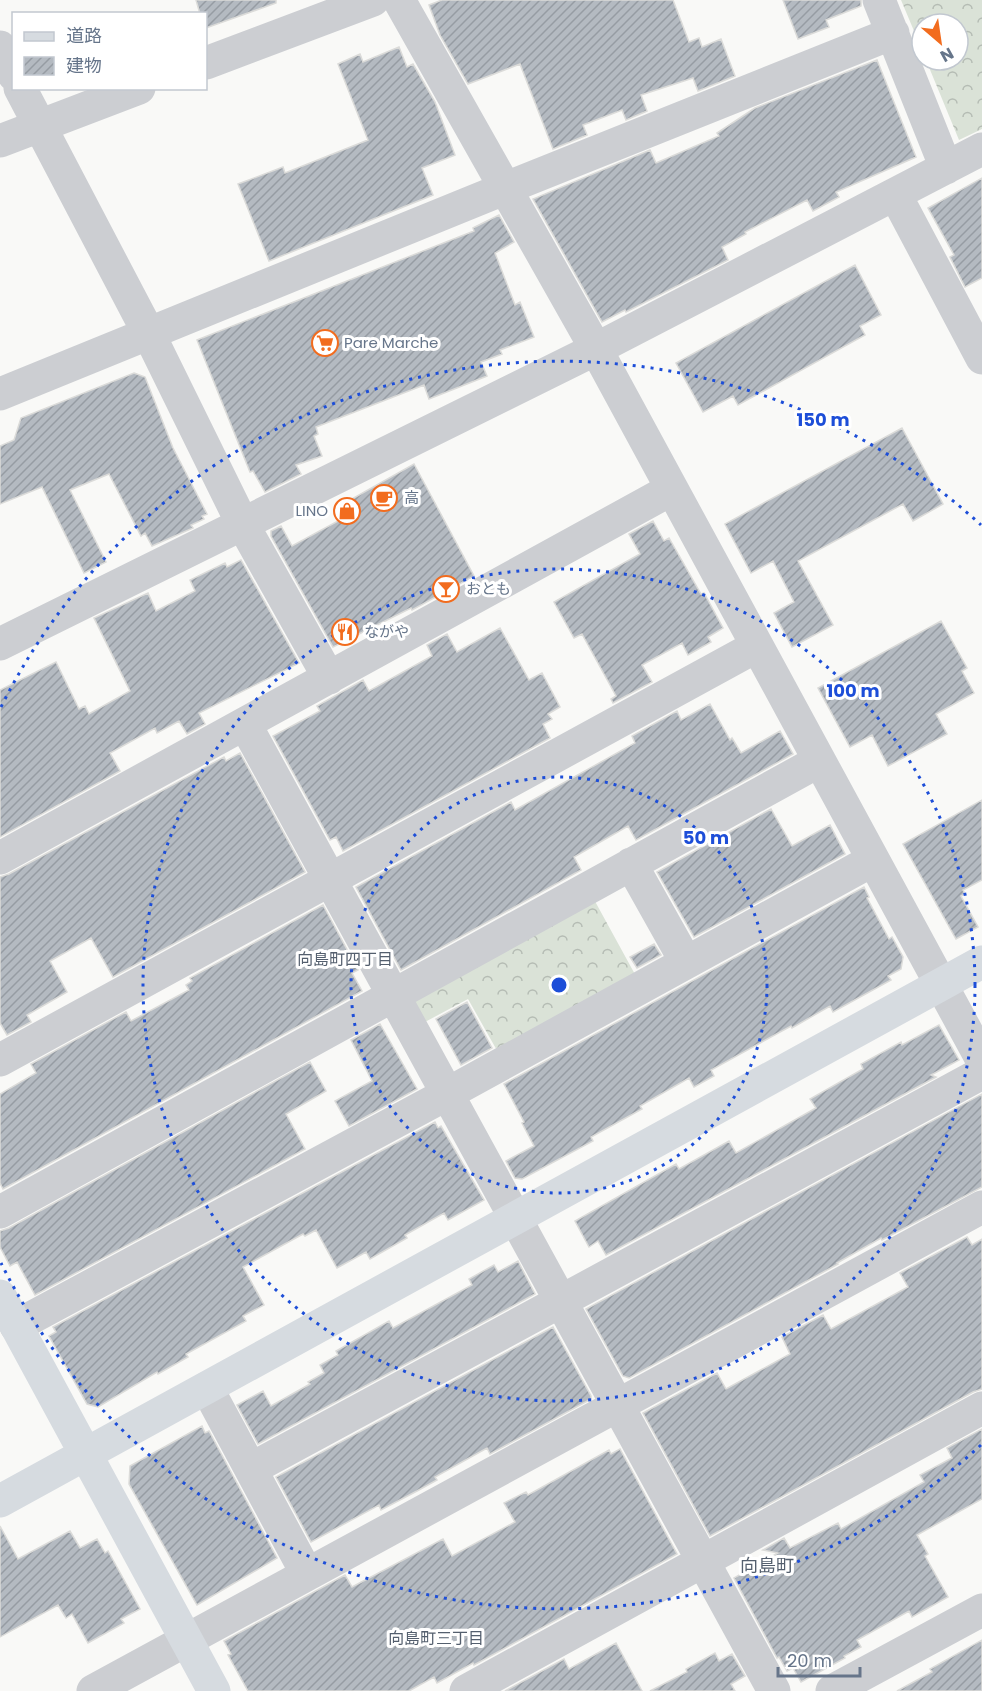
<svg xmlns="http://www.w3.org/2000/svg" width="982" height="1691" font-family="Poppins,'Noto Sans JP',sans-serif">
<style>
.forest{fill:url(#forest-crowns)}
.building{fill:url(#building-hatch);stroke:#dbdbd9;stroke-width:1.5}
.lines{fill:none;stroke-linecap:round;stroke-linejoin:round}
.street{stroke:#ccced2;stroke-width:33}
.secondary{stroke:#d6dbe0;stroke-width:33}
.ring{fill:none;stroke:#1d4ed8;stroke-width:3;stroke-dasharray:3 6}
.labels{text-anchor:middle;stroke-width:6;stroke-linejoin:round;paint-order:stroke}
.poi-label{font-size:15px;fill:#66758a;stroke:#fff;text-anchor:start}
.neighbourhood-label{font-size:16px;fill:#545f6e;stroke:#fff}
.quarter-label{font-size:18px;fill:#545f6e;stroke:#fff}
.centre{fill:#1d4ed8;stroke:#fff;stroke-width:3}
.ring-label{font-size:18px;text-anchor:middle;font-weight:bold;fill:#1d4ed8;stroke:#fff;stroke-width:6;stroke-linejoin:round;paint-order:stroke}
</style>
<defs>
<pattern id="forest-crowns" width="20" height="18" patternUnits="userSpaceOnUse" patternTransform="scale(1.5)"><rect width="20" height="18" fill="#dae2d7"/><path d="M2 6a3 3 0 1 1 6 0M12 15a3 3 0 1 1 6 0" fill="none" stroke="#b5bcb4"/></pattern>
<pattern id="building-hatch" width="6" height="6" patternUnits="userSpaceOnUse" patternTransform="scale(1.5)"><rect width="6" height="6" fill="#b4bac1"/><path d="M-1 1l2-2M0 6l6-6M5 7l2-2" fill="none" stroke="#969ca3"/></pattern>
</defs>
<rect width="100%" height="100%" fill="#f9f9f7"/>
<!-- forest -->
<path class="forest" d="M901,0h81v129l-23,11 -33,-80h32v-36h-36v26z
M591,894l46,84 -138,76 -31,-55 -43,23 -13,-24z"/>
<!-- building -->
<path class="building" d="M196,0h80v3l-70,25v-14h-6z
M442,0h231l16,42 10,-4 3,9 19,-8 14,37 -37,15 -5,-13 -52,17 6,16 -21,9 -4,-10 -39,15 4,10 -34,14 -33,-85 -52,20 -28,-49 -11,-30z
M783,0h78v6l-35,14 3,7 -31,12z
M399,47l8,20 6,-3 22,38 20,53 -33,13 11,27 -164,66 -31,-77 45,-17 2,6 83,-33 -30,-76 22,-10 3,8z
M877,60l39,97 -80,35 3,5 -26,14 -6,-11 -62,32 1,2 -24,13 6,13 -102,52 -1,-2 -23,12 -69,-123 117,-49 6,13 63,-27 -2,-3 38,-25z
M982,178v100l-17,9 -15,-30 4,-2 -26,-47z
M499,215l15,27 -19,11 20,52 5,-3 14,35 -34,13 2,4 -21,8 6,14 -58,23 -5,-14 -108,42 2,7 -4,2 8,20 -26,9 5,9 -36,18 -12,-21 -3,1 -53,-132 277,-109 -1,-3z
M855,265l26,50 -21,11 5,9 -127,70 -5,-9 -30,16 -27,-49z
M134,373l11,4 28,71 34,66 -5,2 2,3 -13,6 2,3 -41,18 -7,-13 -4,3 -32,-62 -39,16 36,72 -22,11 -42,-86 -42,17v-58l14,-6 7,-22z
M902,428l41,76 -30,17 -10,-17 -105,57 35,64 -41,22 -18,-34 20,-11 -21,-41 -22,12 -26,-49z
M414,464l60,112 -62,34 -1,-2 -78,39 -62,-111v-5l10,-5 11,20 48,-26 -6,-11z
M653,521l11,20 5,-3 32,56 3,-1 19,35 -15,9 3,5 -23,13 -6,-12 -40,22 10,17 -39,21 -2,-4 5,-3 -34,-62 -8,4 -20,-36 86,-48 -11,-20z
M241,560l58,103 -100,50 6,11 -18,10 -8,-13 -22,12 -2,-5 -45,25 10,18 -120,66v-147l56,-28 23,47 6,-3 4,8 41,-23 -36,-73 54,-25 8,18 39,-20 -5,-11 35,-17 2,4z
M941,621l26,47 -5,3 12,22 -38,21 11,20 -59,32 -16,-31 -22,12 -32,-59z
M500,628l29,52 13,-7 18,34 -12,7 4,5 -9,5 7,14 -207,113 -7,-14 -6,3 -57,-104 47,-25 -3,-5 46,-26 6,11 63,-35 -5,-11 20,-11 10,18z
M710,704l20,36 2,-2 9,15 39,-22 13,23 -157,86 -8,-14 -54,31 7,13 -180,100 -45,-83 155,-85 4,8 120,-67 -3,-7 45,-25 4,9z
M240,753l65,119 -192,105 -22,-39 -41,23 17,31 -40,23 4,7 -24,13 -7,-12v-146l9,-3 215,-117 2,4z
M982,800v80l-19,10 2,4 -4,2 17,31 -22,12 -53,-95z
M771,809l21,37 38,-21 15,29 -151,83 -37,-65z
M864,887l5,10 -2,1 22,41 3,-2 11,20 -2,12 -13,7 3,4 -58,32 -3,-6 -38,22 -1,-2 -80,44 3,6 -20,11 -5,-9 -49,28 2,3 -51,28 2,4 -71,38 -7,-1 -9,-17 28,-15 -12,-23 2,-1 -20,-38z
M323,905l35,65 -6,3 10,18 -359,198 -3,-6v-89l36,-21 -5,-9 95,-52 5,9 58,-31 -3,-5 6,-4 -2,-3z
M654,944l7,11 -24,13 -7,-11z
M467,1002l25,46 -31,17 -25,-46z
M380,1024l37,65 -68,37 -14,-25 37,-20 -21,-41z
M939,1025l20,35 -28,15 5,2 -330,178 -8,-14 -9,6 -14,-26 101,-57 3,5 50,-28 7,12 80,-45 -6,-9 53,-30 -2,-5 40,-22 1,3z
M310,1062l16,29 -40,23 19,35 -270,146 -18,-33 -7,4 -10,-19v-16l9,-3z
M982,1094v93l-100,53 -1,-2 -44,25 1,1 -209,114 -6,-2 -37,-67z
M435,1122l3,6 3,-2 43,74 -36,20 -4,-7 -39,22 2,3 -37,21 -4,-7 -29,16 -21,-38 -11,6 -2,-2 -60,33 21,38 -21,11 3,5 -60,33 2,3 -30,17 -1,-2 -59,35 -11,-3 -38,-68 7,-4 -3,-5z
M967,1237l5,8 10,-6v150l-9,3 -263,144 -67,-123 74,-40 9,16 64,-35 -8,-17 41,-22 8,14 77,-42 -8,-14z
M518,1261l17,33 -277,150 -21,-39 26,-14 8,15 39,-22 -2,-2 16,-9 -4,-8 18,-10 -2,-4 53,-30 4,7 79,-43 -3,-6 25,-14 4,7z
M553,1327l38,69v3l-101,55 -3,-6 -52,29 2,3 -20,11 -36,19 -2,-5 -68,37 -35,-65z
M202,1426l3,7 4,-2 68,127 -80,47 -68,-121 1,-18z
M982,1429v70l-65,36 11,19 -3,2 23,41 -36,20 -3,-6 -52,29 4,7 -17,9 1,2 -44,24 -8,-14 -6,3 -8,-14 -2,1 -43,-80 44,-25 -15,-3 21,-12 6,10 48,-25 3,6 83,-47 -4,-7 32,-17 -5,-10z
M620,1449l57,105 -203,111 -1,-2 -36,20 -3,-6 -25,14h-161l-20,-36 3,-1 -7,-13 121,-66 7,12 91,-48 9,17 63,-34 -11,-19 22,-11 2,3 81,-45 2,4z
M0,1526l18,33 52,-28 10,17 17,-9 8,14 3,-2 32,58 -19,10 3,4 -36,20 -16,-29 -6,4 -8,-13 -58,32z
M982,1640v51h-85l35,-19 -2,-3z
M616,1643l26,48h-137l59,-32 5,10z
M715,1653l4,8 13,-7 13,22 -14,8 4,7h-85l37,-19 -1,-3z"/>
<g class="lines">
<!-- street -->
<path class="street" d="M399,0l197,349 386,711
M879,0l67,168
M0,47l14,28
M206,63l167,-63
M20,88l129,246 93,189 87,155
M0,141l139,-53
M895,194l87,164
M0,394l506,-206 387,-155
M0,644l596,-295 386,-200
M245,724l529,967
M0,858l672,-369
M631,864l55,98
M0,1060l757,-414
M0,1212l819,-451
M16,1326l431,-232 426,-234
M207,1388l100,186
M251,1469l731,-396
M93,1691l889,-484
M466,1691l516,-283
M832,1691l150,-81"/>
<!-- secondary -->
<path class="secondary" d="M0,1296l214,395
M0,1501l982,-539"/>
</g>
<!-- distance rings -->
<g class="ring">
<circle cx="559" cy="985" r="208"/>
<circle cx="559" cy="985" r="416"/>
<path d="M981 1445A624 624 0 0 1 1 1263M1 707A624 624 0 0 1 981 525"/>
</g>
<!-- icons -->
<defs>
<symbol id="supermarket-ring" viewBox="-11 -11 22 22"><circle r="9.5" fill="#fff" stroke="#f26c1e" stroke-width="1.5"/><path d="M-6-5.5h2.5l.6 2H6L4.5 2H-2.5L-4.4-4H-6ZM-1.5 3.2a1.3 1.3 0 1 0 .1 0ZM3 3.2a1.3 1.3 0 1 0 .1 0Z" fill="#f26c1e"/></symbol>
<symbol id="cafe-ring" viewBox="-11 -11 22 22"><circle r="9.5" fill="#fff" stroke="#f26c1e" stroke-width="1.5"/><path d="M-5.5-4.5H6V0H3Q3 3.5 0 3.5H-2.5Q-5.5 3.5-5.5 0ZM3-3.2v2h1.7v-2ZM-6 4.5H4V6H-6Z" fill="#f26c1e"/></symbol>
<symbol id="shop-ring" viewBox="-11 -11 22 22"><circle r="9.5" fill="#fff" stroke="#f26c1e" stroke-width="1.5"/><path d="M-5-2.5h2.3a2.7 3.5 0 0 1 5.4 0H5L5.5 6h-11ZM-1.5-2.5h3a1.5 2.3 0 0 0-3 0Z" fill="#f26c1e"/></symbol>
<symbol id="bar-ring" viewBox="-11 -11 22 22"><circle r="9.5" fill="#fff" stroke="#f26c1e" stroke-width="1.5"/><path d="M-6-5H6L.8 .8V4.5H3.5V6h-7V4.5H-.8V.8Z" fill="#f26c1e"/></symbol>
<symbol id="restaurant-ring" viewBox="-11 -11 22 22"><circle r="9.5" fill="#fff" stroke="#f26c1e" stroke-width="1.5"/><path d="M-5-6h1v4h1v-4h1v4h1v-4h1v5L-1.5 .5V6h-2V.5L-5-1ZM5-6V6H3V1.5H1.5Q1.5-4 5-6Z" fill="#f26c1e"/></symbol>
</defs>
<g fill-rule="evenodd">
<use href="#supermarket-ring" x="310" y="328" width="30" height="30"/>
<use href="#cafe-ring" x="369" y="483" width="30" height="30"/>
<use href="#shop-ring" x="332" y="496" width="30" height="30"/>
<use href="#bar-ring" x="431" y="574" width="30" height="30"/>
<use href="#restaurant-ring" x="330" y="617" width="30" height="30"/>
</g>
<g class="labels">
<!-- poi labels -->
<g class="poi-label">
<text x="344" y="348">Pare Marche</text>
<text x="404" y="503">高</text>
<text x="328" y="516" text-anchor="end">LINO</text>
<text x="466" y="594">おとも</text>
<text x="364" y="637">ながや</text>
</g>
<!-- neighbourhood labels -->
<g class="neighbourhood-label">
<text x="345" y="965">向島町四丁目</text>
<text x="436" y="1644">向島町三丁目</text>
</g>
<!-- quarter labels -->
<g class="quarter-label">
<text x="767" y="1572">向島町</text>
</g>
</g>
<circle cx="559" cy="985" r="9" class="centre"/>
<g class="ring-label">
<text x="823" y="426">150 m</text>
<text x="853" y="697">100 m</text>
<text x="706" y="844">50 m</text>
</g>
<!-- legend -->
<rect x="12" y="12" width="195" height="78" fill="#ffffff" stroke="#c2c8d0" stroke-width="1.5"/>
<rect x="24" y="32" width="30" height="9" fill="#d6dbe0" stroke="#c2c8d0" stroke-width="1.5"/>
<text x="66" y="42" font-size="18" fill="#66758a">道路</text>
<rect x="24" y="57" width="30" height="18" fill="url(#building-hatch)" stroke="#c2c8d0" stroke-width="1.5"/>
<text x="66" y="72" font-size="18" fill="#66758a">建物</text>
<!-- north arrow -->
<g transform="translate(940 42) rotate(151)"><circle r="28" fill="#ffffff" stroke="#c2c8d0" stroke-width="1.5"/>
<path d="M0-4.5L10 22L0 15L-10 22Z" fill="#f26c1e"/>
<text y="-9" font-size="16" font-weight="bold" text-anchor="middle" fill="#66758a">N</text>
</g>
<!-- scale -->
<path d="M778 1667v9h82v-9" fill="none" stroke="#66758a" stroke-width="3"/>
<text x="787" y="1667" font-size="18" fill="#66758a" stroke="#ffffff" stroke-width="4.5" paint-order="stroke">20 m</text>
</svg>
